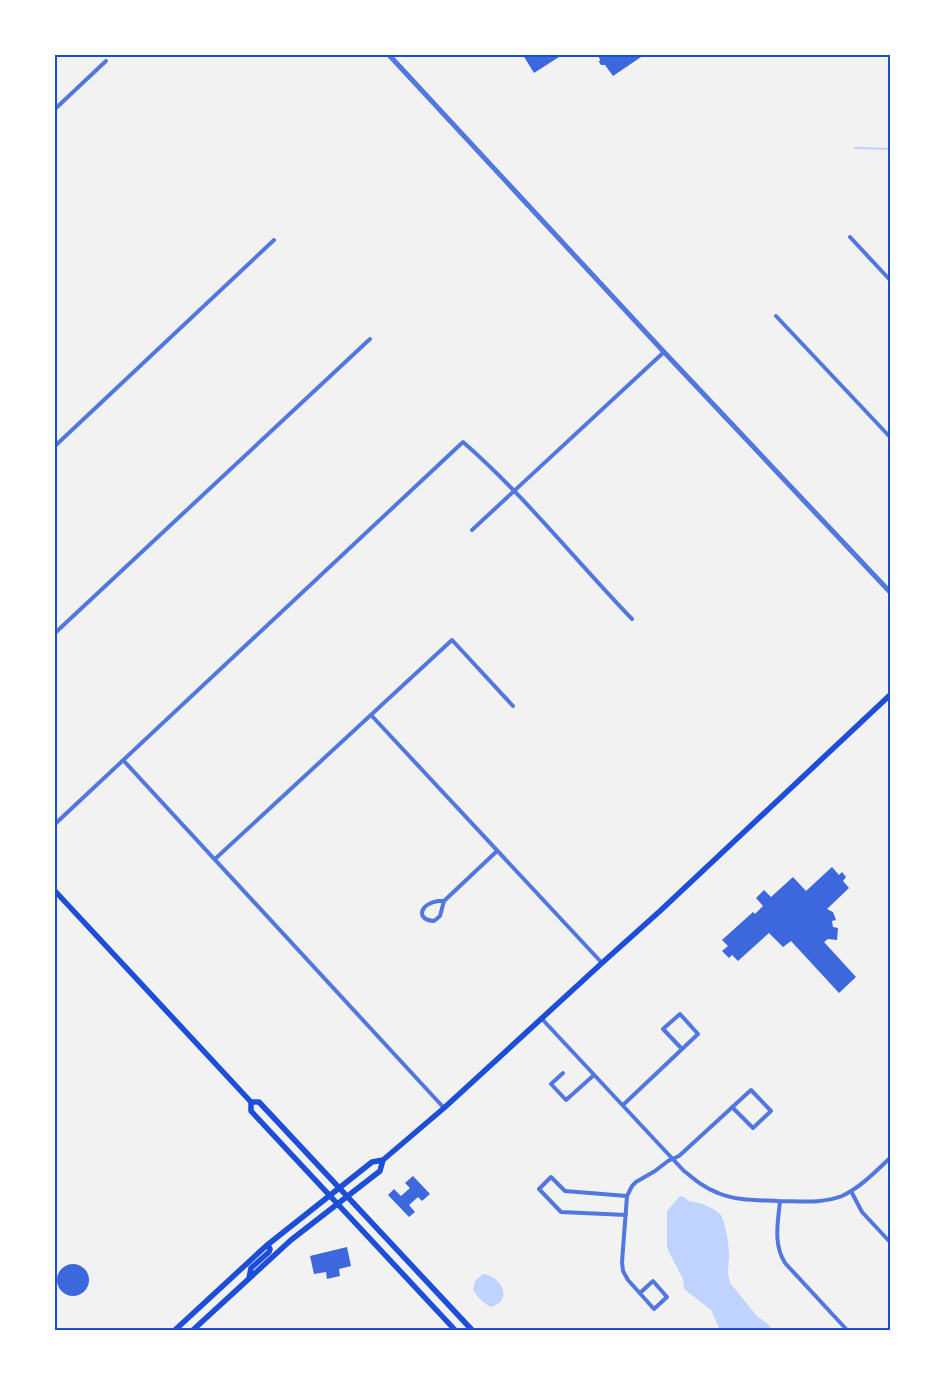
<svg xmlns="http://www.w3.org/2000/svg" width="945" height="1385" font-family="Montserrat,sans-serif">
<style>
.water{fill:#bfd3fe}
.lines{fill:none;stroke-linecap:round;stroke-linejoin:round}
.stream{stroke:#bfd3fe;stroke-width:2}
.building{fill:#3d67dc}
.minor{stroke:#5277de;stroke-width:4}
.tertiary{stroke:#5277de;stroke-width:5}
.secondary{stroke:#1d4ed8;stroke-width:5.5}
.neatline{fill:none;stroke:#1d4ed8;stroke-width:2}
</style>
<rect width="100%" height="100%" fill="#f2f2f2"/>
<!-- water -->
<path class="water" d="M680,1196l4,1 5,4 14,3 12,6 6,5 3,7 4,19 1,12 -1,20 2,10 27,33 11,8 4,6h-52l-9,-20 -27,-21 -1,-10 -14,-27 -2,-5v-36z
M483,1274c14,0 34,25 8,33 -8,-4 -13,-10 -18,-17l2,-9z"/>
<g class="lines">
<!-- stream -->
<path class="stream" d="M855,148l35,1"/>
</g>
<!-- building -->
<path class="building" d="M523,55h39l-28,18z
M597,55h47l-31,21 -8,-11h-4l-2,-3 1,-3z
M832,867l7,8 3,-3 4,5 -3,4 6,7 -22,21 6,3 3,8 -4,1 1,6 5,1 -1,12 -9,-1 -4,3 32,35 -17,16 -48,-52 -8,6 -14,-14 -31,28 -6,-6 -3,3 -7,-7 6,-5 -6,-6 31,-28 2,2 8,-8 -7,-8 8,-8 7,7 22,-20 13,14z
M413,1176l17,18 -8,7 -4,-4 -9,8 6,7 -6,5 -21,-22 6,-6 7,7 9,-8 -5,-5z
M347,1247l4,19 -12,3 1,7 -13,3 -1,-7 -12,2 -4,-18z
M57 1280a16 16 0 1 1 32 0a16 16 0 1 1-32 0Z"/>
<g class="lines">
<!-- minor -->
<path class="minor" d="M55,109l51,-48
M850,237l40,43
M776,316l114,121
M55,446l219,-206
M472,530l192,-178
M55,633l315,-294
M371,715l231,248
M123,760l321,348
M55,824l408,-382c62,54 112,118 169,177
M215,859l237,-219 61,66
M438,901h6l-4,15 -6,5c-18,-1 -15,-17 4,-20z
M444,901l53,-50
M542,1019l141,151c11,9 21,18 35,23 19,8 39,7 60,8 22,0 43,3 64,-5 19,-9 33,-24 48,-38
M563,1073l-12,11 15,16 28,-25
M623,1105l75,-71 -18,-20 -17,15 19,20
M851,1191l11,21 28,30
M780,1201c-2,21 -7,43 5,62l62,67
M626,1215l-65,-3 -22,-23 12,-12 14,14 62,5
M640,1293l13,-12 14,16 -13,12 -26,-29 -5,-9 -1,-9 5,-66 5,-10 4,-4 19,-11 13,-10 11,-5 72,-66 20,21 -18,17 -21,-21"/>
<!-- tertiary -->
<path class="tertiary" d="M389,55l275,297 226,240"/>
<!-- secondary -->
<path class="secondary" d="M55,891l196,211h8l213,228
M251,1102v9l204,219
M249,1278l2,-10 18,-16 1,-3 -2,-4
M175,1330l91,-84 106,-84 11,-2
M193,1330l98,-90 89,-69 3,-11 61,-52 158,-145 58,-52 230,-216"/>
</g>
<!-- border -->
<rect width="945" height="1385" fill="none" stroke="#ffffff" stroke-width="112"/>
<rect x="56" y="56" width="833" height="1273" class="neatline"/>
</svg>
